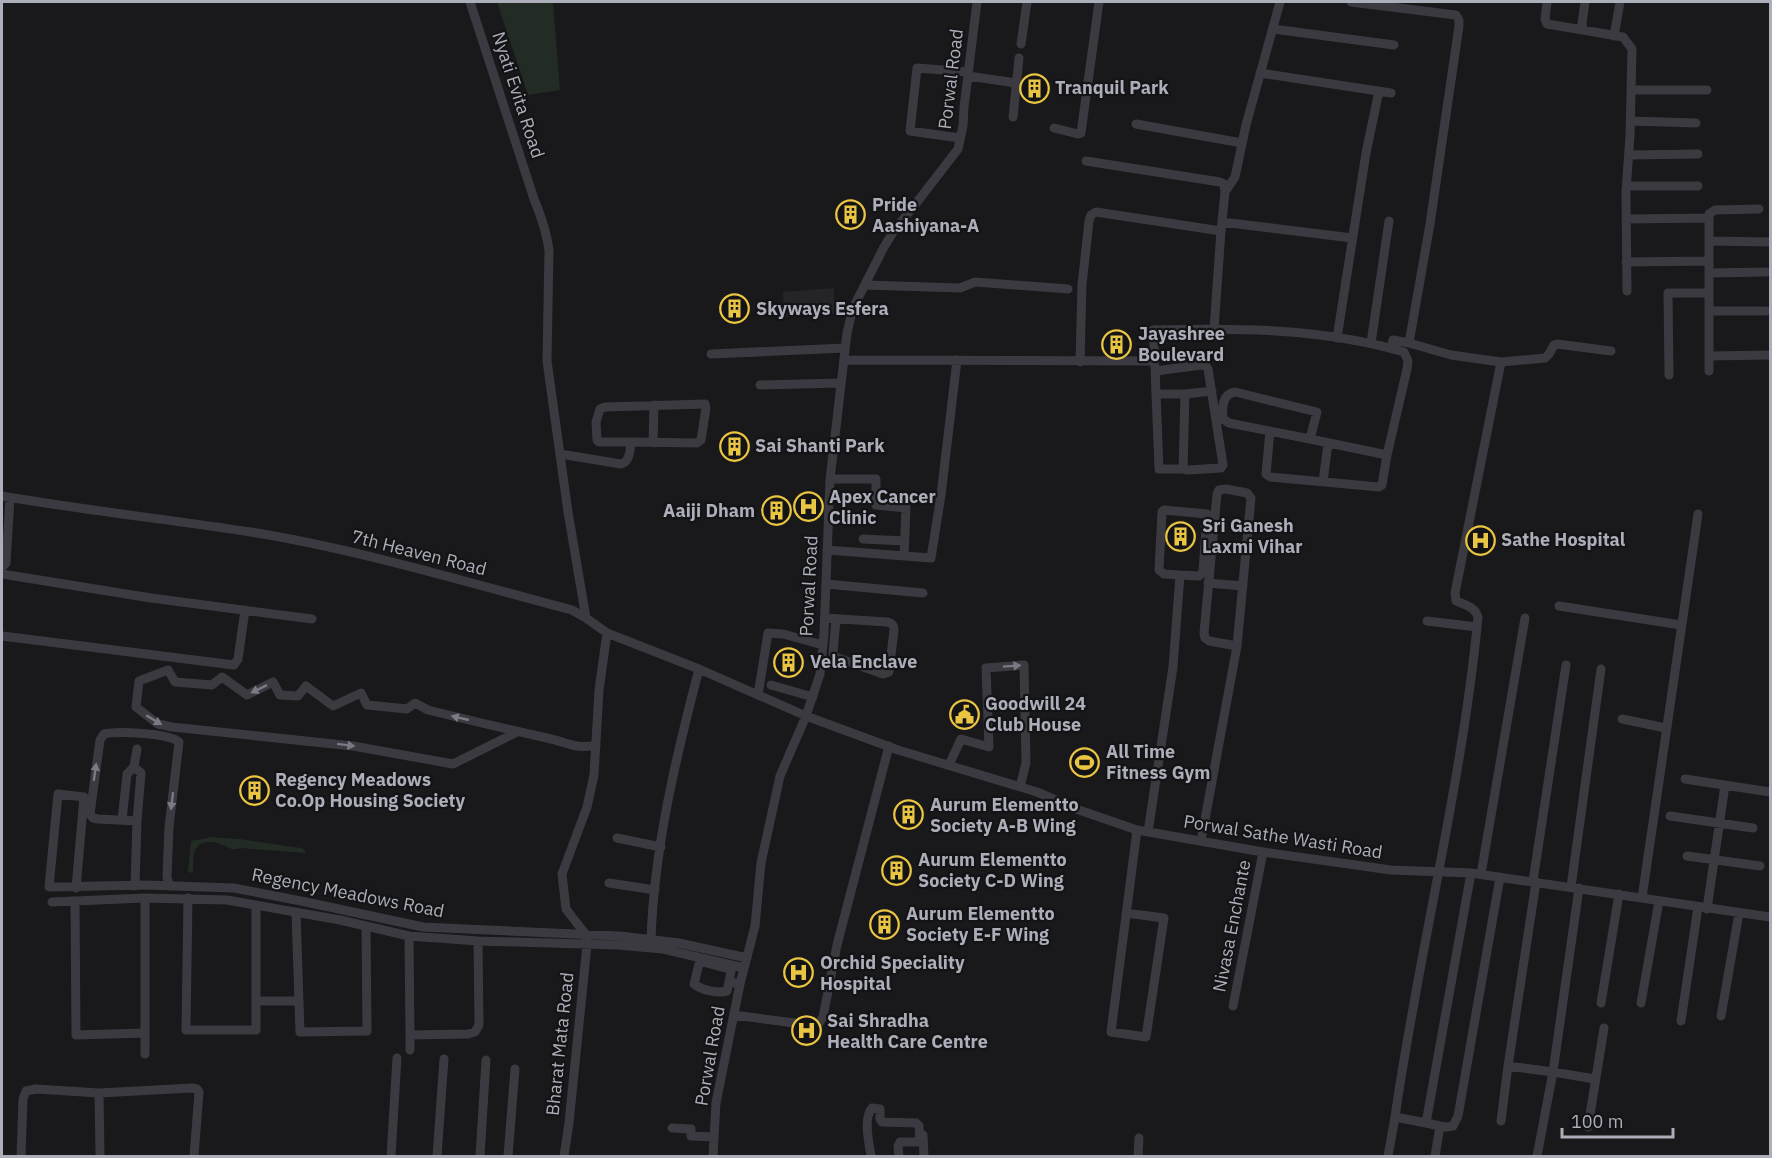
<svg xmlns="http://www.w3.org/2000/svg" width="1772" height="1158" font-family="'IBM Plex Sans',sans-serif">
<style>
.built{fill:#252528}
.green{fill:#232b25}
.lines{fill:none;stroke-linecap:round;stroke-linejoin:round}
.minor{stroke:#3a3a40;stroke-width:9}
.oneway{fill:#797a83}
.labels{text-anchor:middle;stroke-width:4.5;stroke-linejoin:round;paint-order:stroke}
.street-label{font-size:18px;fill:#acafba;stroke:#141416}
.poi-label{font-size:18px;font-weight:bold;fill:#acafba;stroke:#141416;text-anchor:start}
</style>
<rect width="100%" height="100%" fill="#19191b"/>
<!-- built -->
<path class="built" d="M834,288l1,25 -51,4 -1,-25z"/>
<!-- green -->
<path class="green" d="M497,2h56l7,88 -32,5z
M212,837l27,2 62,9 4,2v3l-64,-5c-9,3 -11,0 -18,-3 -5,-2 -10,-3 -15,-3 -18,2 -14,18 -15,31l-5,-1 3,-31z"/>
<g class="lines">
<!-- minor -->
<path class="minor" d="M470,2l64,197c7,17 13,33 15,52l-2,110 21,151 18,106
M1351,2l105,13 3,5v6l-29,198 -21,119 42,12 50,7 -46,231 1,8c9,4 19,6 22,16 -16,168 -59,333 -83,500l31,6
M1547,2l-2,17 2,5 36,6
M1585,2l-3,21 1,7 40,7 9,12 -2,87 -4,55 1,100
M1273,29l121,16
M1614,36l6,-34
M1021,44l6,-42
M1260,73l131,20
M968,76l48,7
M1631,90h76
M1013,117l6,-59
M1631,121l65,2
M1136,124l106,19
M1054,128l24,6 3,-1 18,-131
M960,138l-50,-7 7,-63 51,4
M1629,155l69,-1
M1086,161l134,21 4,2 1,8
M1627,186h71
M1626,219l83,-1
M1222,222l130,16
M1709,241l61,1
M1626,262l83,-1
M1709,273l57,-1
M865,285l95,3 15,-6 93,7
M1709,311h57
M1214,329l7,-98 4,-39 10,-15 11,-52 34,-123
M1337,338l29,-185 13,-62
M1371,343l18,-122
M1391,348l2,-8 16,3
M711,354l134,-6
M1709,356l61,-1
M844,360l311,1 -2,-31c84,-2 169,-2 251,22l4,9 -1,8 -20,86 -77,-16 7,-27 -82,-20c-13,2 -13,16 -12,27l6,4 81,16
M1080,362l2,-77 7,-64 2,-6 5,-3 125,19
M1501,362l44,-4 4,-4 5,-9 3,-1 54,7
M1155,366l1,28h29l27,-3
M1156,371l45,-6 5,1 2,3 15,96 -2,3 -34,2 -4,-1 2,-75
M1709,371v-157l6,-4 44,-1
M1669,375l-1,-82h41
M760,385l81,-2
M1156,394l3,75h24
M1270,431l-4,43 4,3 109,10 3,-2 5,-30
M653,443l1,-38
M560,454l61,10c9,-2 9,-14 10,-22l66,1 4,-3 5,-32 -1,-4 -100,3 -5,2 -4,13 1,18 2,2h32
M830,479h46v26l30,3 -2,48
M1323,482l5,-39
M2,496c86,15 174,24 261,38 104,18 207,49 309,76l14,8 21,15 92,36 107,47 92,34 139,42 42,18 58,20 126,22 128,18 80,3 299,44
M863,539l42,2
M827,550l104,8 10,-63 16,-135
M2,567l4,-4 4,-65
M2,574l149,24 161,21
M1208,583l35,3
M826,584l97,9
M1559,606l122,19
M825,618l62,4c5,1 7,3 7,8l-5,42 -6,2 -48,-17 -2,-4 3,-34
M1427,621l50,6
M2,636l232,29 4,-6 7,-49
M771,685l42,12
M758,695l10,-62 15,1 40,11
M1622,719l44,9
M517,732l-64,32 -100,-18 -181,-19 -14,-3 -22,-17 3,-26 29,-11 7,12 37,3 10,-8 25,18 26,-13 7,13 18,1 8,-10 27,20 28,-13 6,12 40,4 8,-6 13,7c40,10 79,19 119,28 19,4 30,12 49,7
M949,765l12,-26 28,8 -3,-79 38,-3 2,98 -6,24
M134,767l3,-18
M1685,779l85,13
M1670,816l83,12
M122,820l5,-46 7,-7 7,6 -4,48
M1148,832l25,-165 7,-92 -16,-1 -5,-4 3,-58 2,-2 43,4 -4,58 -4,4 -19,-1
M617,838l44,9
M1201,841l36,-195 -28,-5 -4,-3 -1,-5 13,-139 2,-4 7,-1 21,4 4,5 -14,148
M1687,856l73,10
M1481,874l44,-256
M1533,881l33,-216
M1536,882l-28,184 45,6 -16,84
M609,883l46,7
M135,886l2,-65 -39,-2 -5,-1 -3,-4 10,-74 4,-6c13,-3 65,-1 75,8l-10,85 -2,49 2,10
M1571,887l30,-218
M76,888l8,-91 -26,-3 -9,93 97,-2 88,3 72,14 117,25 197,9 59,7 68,15
M1579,888l-26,184 42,7
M188,898l-2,132h70v-125
M1642,898l56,-384
M75,901l1,134 69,-2v-135
M52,902l93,-4 82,2 113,20 69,16 69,5 139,4 46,4 81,19
M1707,909l18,-124
M296,912l4,120 67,-1 -1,-104
M1126,913l38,5 -18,119 -35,-5 26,-202
M409,936l1,99 58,-1 7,-2 4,-7 -1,-84
M651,940c3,-92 25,-183 48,-271
M729,982l2,-11 -2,-2 -26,-7 -4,2 -5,20c7,6 25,10 33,7l2,-9 11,2
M256,1001h43
M1601,1003l18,-109
M1641,1003l18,-102
M1233,1006l30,-154
M734,1015l75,10 10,-2 4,-6 14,-72 52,-199
M1721,1016l18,-103
M1681,1021l17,-114
M145,1033v21
M410,1050v-15
M1501,1121l7,-55
M1440,1126l7,1 6,-1 5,-10 42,-239
M1588,1127l16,-99
M672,1128l19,1v7l23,1
M923,1135l1,21
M21,1156l2,-57 3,-8 10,-2 63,4
M100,1156l-1,-63 93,-5 5,1 2,3 -5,64
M391,1156l6,-98
M437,1156l7,-97
M480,1156l6,-96
M508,1156l7,-87
M564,1156l5,-33 18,-178 -1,-10 -20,-26 -4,-35 25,-67 7,-32 5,-85 8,-57
M713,1156l3,-53 24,-119 15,-58 6,-63 19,-87 26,-60 14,-42 4,-40 6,-155 17,-146 6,-25 31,-61 11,-18 19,-23 44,-57 5,-23 1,-19 13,-105
M871,1156c-2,-13 -8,-38 1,-48l8,1v10l2,3 34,1 3,3 1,16h-20l-2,4 1,10
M1138,1156l1,-18
M1388,1156l7,-39
M1435,1156l5,-30 -14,-3 45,-250"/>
</g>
<!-- one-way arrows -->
<defs><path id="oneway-solid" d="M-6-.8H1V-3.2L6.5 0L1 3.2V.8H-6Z" transform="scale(1.5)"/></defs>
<g class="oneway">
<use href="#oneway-solid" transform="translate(1012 666) rotate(-4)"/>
<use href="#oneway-solid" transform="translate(259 689) rotate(154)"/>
<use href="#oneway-solid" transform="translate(460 718) rotate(-167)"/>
<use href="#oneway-solid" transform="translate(154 720) rotate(31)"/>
<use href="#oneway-solid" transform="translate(346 745) rotate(7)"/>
<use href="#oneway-solid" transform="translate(95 772) rotate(-82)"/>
<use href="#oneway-solid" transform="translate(172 801) rotate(97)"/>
</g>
<!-- icons -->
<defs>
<symbol id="building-ring" viewBox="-11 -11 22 22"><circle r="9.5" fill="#141416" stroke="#eac542" stroke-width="1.5"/><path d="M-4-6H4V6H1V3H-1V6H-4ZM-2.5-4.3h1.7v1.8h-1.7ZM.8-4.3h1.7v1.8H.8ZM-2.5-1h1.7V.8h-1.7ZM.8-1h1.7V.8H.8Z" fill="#eac542"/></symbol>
<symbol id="hospital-ring" viewBox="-11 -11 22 22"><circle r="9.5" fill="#141416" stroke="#eac542" stroke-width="1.5"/><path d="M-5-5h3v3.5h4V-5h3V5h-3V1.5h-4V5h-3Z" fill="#eac542"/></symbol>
<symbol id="civic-ring" viewBox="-11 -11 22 22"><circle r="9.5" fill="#141416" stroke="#eac542" stroke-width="1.5"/><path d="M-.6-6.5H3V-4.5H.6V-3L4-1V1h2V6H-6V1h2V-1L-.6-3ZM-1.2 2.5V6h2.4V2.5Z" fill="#eac542"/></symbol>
<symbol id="stadium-ring" viewBox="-11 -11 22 22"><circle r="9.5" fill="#141416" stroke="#eac542" stroke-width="1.5"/><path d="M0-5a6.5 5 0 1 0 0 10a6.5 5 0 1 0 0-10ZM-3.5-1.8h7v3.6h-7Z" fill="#eac542"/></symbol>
</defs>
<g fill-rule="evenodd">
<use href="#building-ring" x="1018" y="72" width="33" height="33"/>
<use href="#building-ring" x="834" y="198" width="33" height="33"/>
<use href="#building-ring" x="718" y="292" width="33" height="33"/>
<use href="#building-ring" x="1100" y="328" width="33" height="33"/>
<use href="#building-ring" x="718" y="430" width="33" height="33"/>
<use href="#hospital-ring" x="792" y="490" width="33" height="33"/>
<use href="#building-ring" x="760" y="494" width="33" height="33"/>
<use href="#building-ring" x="1164" y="520" width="33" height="33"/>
<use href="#hospital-ring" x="1464" y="524" width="33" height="33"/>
<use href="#building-ring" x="772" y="646" width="33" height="33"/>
<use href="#civic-ring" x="948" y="698" width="33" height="33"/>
<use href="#stadium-ring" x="1068" y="746" width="33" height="33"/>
<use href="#building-ring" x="238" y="774" width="33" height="33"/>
<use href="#building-ring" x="892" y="798" width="33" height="33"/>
<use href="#building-ring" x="880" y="854" width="33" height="33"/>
<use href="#building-ring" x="868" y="908" width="33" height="33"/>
<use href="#hospital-ring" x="782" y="956" width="33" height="33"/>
<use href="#hospital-ring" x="790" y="1014" width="33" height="33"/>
</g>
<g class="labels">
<!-- street labels -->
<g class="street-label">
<text transform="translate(951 79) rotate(-83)" y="6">Porwal Road</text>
<text transform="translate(518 95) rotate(72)" y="6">Nyati Evita Road</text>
<text transform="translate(419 553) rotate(14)" y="6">7th Heaven Road</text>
<text transform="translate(809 586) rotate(-87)" y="6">Porwal Road</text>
<text transform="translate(1283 837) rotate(9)" y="6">Porwal Sathe Wasti Road</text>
<text transform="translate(348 893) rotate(11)" y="6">Regency Meadows Road</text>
<text transform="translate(1232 926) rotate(-79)" y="6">Nivasa Enchante</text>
<text transform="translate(560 1044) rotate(-84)" y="6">Bharat Mata Road</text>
<text transform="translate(710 1056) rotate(-80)" y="6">Porwal Road</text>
</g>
<!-- poi labels -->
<g class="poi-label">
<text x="1055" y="94">Tranquil Park</text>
<text x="872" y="211">Pride<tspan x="872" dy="21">Aashiyana-A</tspan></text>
<text x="756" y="315">Skyways Esfera</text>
<text x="1138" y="340">Jayashree<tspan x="1138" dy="21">Boulevard</tspan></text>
<text x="755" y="452">Sai Shanti Park</text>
<text x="829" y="503">Apex Cancer<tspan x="829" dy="21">Clinic</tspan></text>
<text x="755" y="517" text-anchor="end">Aaiji Dham</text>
<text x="1202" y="532">Sri Ganesh<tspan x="1202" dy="21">Laxmi Vihar</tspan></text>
<text x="1501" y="546">Sathe Hospital</text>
<text x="810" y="668">Vela Enclave</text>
<text x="985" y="710">Goodwill 24<tspan x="985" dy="21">Club House</tspan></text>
<text x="1106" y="758">All Time<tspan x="1106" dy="21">Fitness Gym</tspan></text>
<text x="275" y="786">Regency Meadows<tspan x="275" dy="21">Co.Op Housing Society</tspan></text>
<text x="930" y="811">Aurum Elementto<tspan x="930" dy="21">Society A-B Wing</tspan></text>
<text x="918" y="866">Aurum Elementto<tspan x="918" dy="21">Society C-D Wing</tspan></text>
<text x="906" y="920">Aurum Elementto<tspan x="906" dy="21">Society E-F Wing</tspan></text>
<text x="820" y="969">Orchid Speciality<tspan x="820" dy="21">Hospital</tspan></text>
<text x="827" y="1027">Sai Shradha<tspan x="827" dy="21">Health Care Centre</tspan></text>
</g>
</g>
<!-- border -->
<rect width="1772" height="1158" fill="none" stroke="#acafba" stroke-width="6"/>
<!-- scale -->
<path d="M1562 1128v9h111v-9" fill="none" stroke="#acafba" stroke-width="3"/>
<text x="1571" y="1128" font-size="18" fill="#acafba" stroke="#141416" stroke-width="4.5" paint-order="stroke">100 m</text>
</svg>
